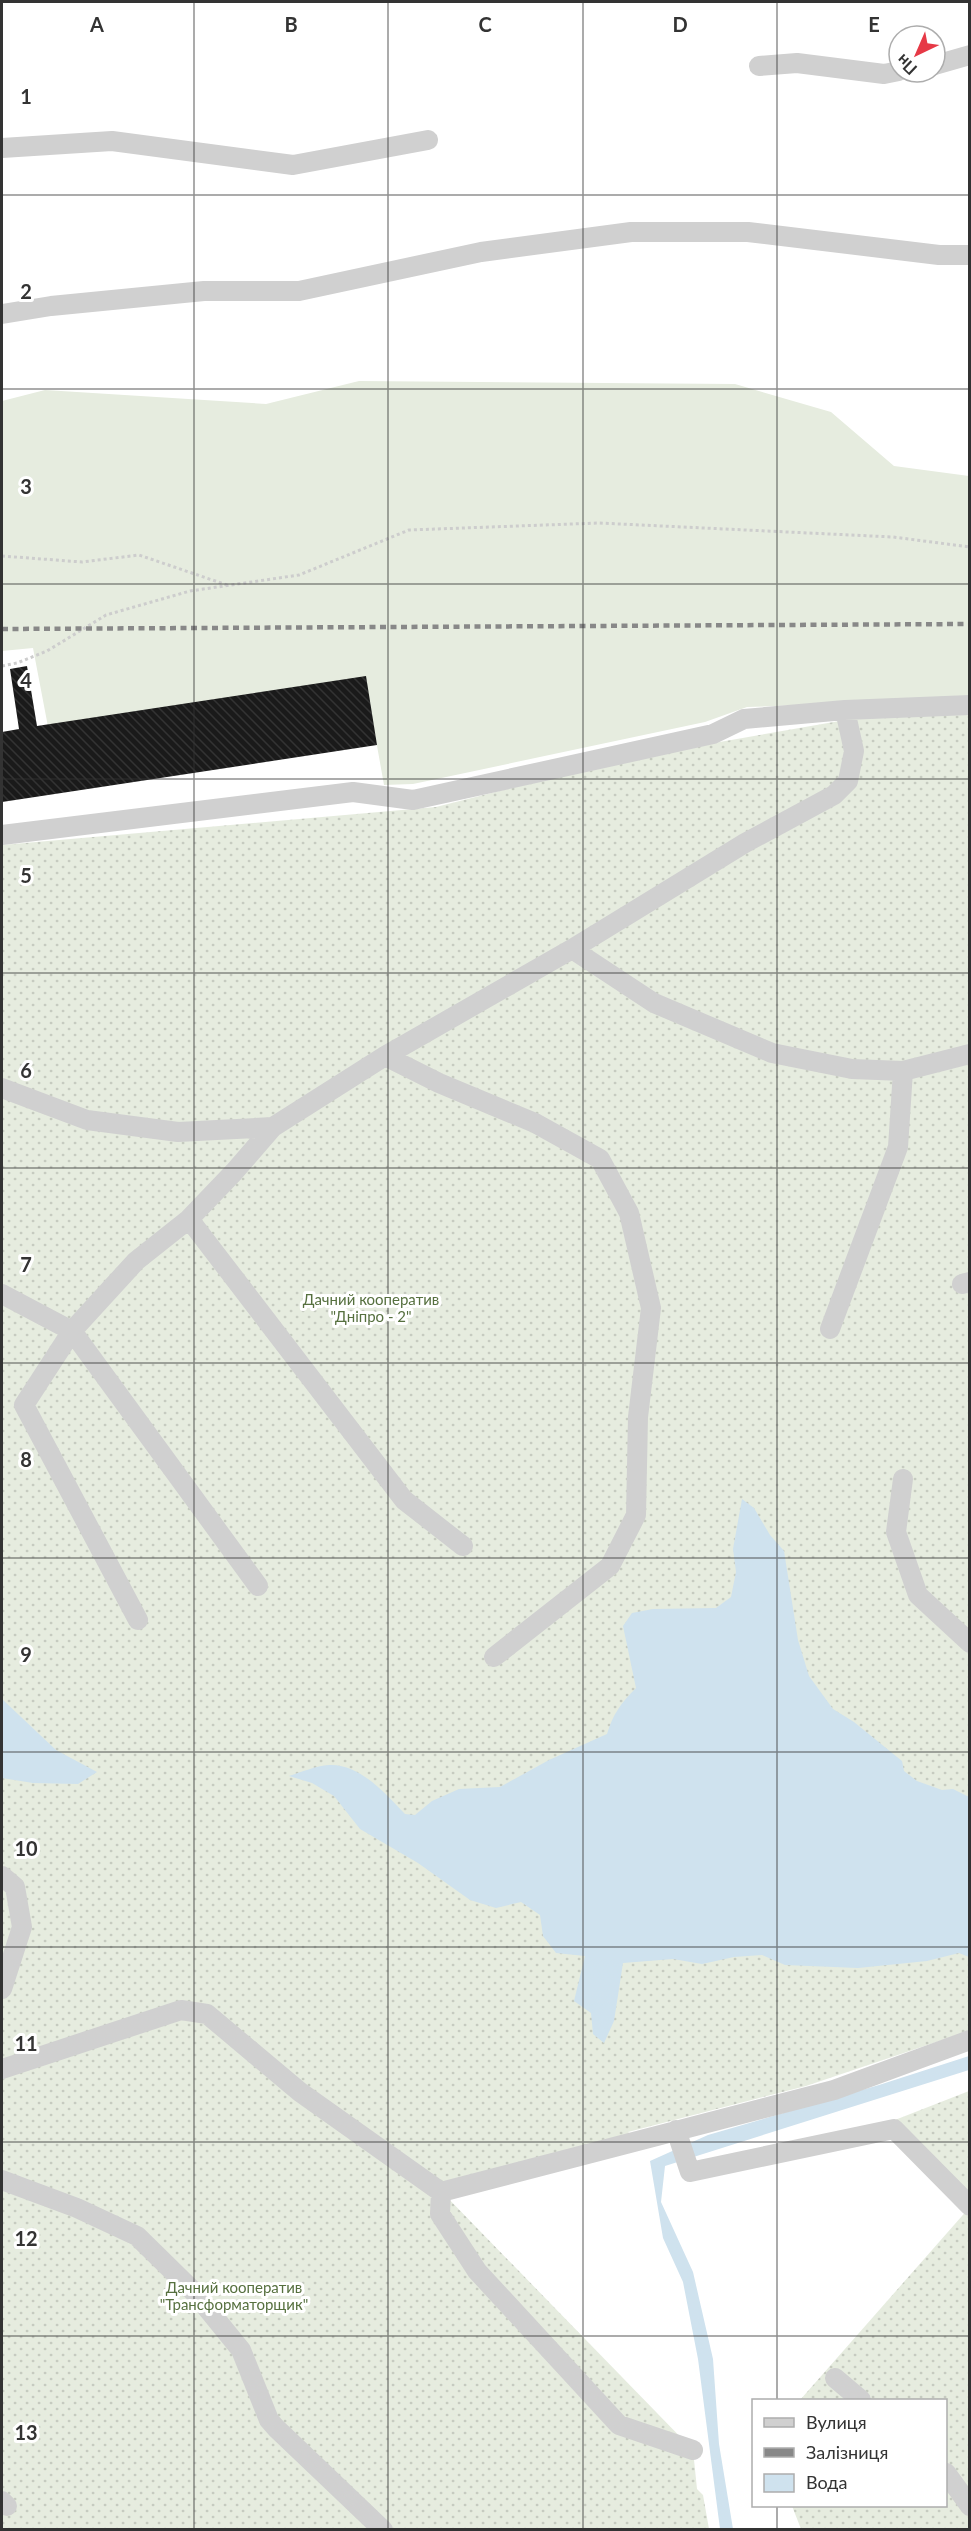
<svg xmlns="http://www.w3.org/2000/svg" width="971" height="2531" font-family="Lato,sans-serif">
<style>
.grass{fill:#e6ecdf}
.garden{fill:url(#garden-dots)}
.water{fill:#cfe2ee}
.building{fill:url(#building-back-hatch)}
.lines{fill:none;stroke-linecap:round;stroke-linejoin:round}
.path{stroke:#cdcdcd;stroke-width:3;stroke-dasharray:3 3;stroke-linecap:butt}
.minor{stroke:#d0d0d0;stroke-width:20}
.rail{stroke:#888;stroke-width:4.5;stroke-dasharray:6 4.5;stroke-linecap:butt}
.grid{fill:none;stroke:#333;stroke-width:1.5;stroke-opacity:0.55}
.labels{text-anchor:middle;stroke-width:6;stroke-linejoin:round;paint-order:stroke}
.park-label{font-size:15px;fill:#56703f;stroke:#fff}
.grid-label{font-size:20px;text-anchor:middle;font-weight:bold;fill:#333;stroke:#fff;stroke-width:6;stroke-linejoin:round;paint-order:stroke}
</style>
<defs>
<pattern id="garden-dots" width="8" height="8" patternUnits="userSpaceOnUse" patternTransform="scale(1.5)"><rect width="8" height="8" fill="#e6ecdf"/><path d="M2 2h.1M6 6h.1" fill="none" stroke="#c6cbc0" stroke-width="1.8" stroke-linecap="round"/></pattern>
<pattern id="building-back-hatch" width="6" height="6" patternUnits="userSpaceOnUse" patternTransform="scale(1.5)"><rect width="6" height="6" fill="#1a1a1a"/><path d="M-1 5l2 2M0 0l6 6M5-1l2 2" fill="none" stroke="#333"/></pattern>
</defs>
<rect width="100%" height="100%" fill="#fff"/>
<!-- grass -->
<path class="grass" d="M359,381l376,3 96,28 63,54 75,10v223l-222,8 -42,15 -292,62 -29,1 -18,-101 -317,48 -16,-84 -31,3v-250l43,-11 221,14z"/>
<!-- garden -->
<path class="garden" d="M969,707v1324l-163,55 -178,46 12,7 -198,53 251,258 4,39 6,6 6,34h-707v-1684l434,-38 198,-50 217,-38z
M969,2091v438h-168l-9,-23h154v-106h-146l169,-192 -92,-81z"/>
<!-- water -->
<path class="water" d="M742,1499l12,9 16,27 14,16 14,89 11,36 24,33 21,13 48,39 2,10 13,10 25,9 11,-1 16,8v160l-10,-4 -32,8 -69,7 -73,-3 -23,-10 -28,2 -32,7 -29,-5 -50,4 -9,58 -10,22 -11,-9 -2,-21 -17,-12 11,-45 -29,-3 -13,-17 -3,-21 -19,-13 -25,6 -26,-8 -52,-37 -58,-34 -26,-33 -22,-13 -23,-7c12,-4 27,-10 40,-11 30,-2 57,29 76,49l10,1 17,-14 27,-12 41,-2 49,-27 58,-26c6,-20 14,-31 29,-46l-13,-62 9,-13 21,-4 63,-1 15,-11 5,-25 -3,-23z
M2,1699l54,51 41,22 -19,12 -45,-1 -31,-5z
M969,2056v14l-304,96 -4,36 32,70 20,87 6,85 14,85h-13l-22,-170 -15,-77 -20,-44 -13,-77 58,-26 171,-50z"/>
<!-- building -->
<path class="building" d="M27,666l10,60 329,-50 11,69 -375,57v-70l17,-3 -9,-60z"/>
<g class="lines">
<!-- path -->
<path class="path" d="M2,556l80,6 57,-7 88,30
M2,666l15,-3 30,-12 59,-36 84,-24 109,-16 110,-45 190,-7 294,14 77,10"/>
<!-- minor -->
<path class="minor" d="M935,65l35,-10
M759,66l38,-3 87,11 15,-3
M2,148l110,-7 181,24 135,-25
M2,314l49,-8 153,-15h95l182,-39 150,-20h117l191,23h31
M2,835l351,-43 60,8 300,-66 31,-15 101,-9 125,-5
M572,949l82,54 118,50 80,16 51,2 67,-17
M385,1056l54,27 96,40 65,36 29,54 22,95 -13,109 -2,98 -26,51 -116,91
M2,1088l85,32 91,12 95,-5 112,-71 187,-107 173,-106 89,-48 14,-14 6,-30 -9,-41
M189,1219l215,281 59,46
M962,1284l8,-2
M2,1294l70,37 186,255
M830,1329l68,-182 5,-76
M903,1479l-7,53 22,63 52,48
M138,1620l-114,-215 48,-74 64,-70 53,-42 45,-47 39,-45
M2,1876l13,11 7,40 -20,62
M2,2069l179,-59 26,4 93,78 141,100 393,-102 136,-50
M676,2130l14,42 204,-43 76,77
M2,2180l75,28 60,28 56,55 48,59 28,70 7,8 107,102
M441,2192l-1,22 37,57 142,154 74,25
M835,2378l26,22
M946,2473l24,33
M2,2501l5,5"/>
<!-- rail -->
<path class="rail" d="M2,629l968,-5"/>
</g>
<!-- grid -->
<path class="grid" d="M194,2v2528M388,2v2528M583,2v2528M777,2v2398M2,195h968M2,389h968M2,584h968M2,779h968M2,973h968M2,1168h968M2,1363h968M2,1558h968M2,1752h968M2,1947h968M2,2142h968M2,2336h968M777,2506v24"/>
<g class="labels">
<!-- park labels -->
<g class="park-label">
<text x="371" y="1305">Дачний кооператив<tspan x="371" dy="17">"Дніпро - 2"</tspan></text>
<text x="234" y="2293">Дачний кооператив<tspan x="234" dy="17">"Трансформаторщик"</tspan></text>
</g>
</g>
<g class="grid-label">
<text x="97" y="32">A</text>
<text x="291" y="32">B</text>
<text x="485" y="32">C</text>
<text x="680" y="32">D</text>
<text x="874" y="32">E</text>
<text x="26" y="104">1</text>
<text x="26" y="299">2</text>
<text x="26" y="494">3</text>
<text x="26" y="688">4</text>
<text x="26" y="883">5</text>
<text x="26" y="1078">6</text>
<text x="26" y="1272">7</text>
<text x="26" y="1467">8</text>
<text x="26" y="1662">9</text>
<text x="26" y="1856">10</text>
<text x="26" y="2051">11</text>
<text x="26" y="2246">12</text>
<text x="26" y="2440">13</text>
</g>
<!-- border -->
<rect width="971" height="2531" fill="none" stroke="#333333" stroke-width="6"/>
<!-- legend -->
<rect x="752" y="2399" width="195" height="108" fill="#ffffff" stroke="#adadad" stroke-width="1.5"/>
<rect x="764" y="2418" width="30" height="9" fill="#d0d0d0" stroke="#adadad" stroke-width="1.5"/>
<text x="806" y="2429" font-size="18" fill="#333333">Вулиця</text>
<rect x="764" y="2448" width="30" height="9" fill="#888888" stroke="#adadad" stroke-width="1.5"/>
<text x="806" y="2459" font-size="18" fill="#333333">Залізниця</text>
<rect x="764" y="2474" width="30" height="18" fill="#cfe2ee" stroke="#adadad" stroke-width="1.5"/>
<text x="806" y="2489" font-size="18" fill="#333333">Вода</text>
<!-- north arrow -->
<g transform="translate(917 54) rotate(224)"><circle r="28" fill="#ffffff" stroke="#adadad" stroke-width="1.5"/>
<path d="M0-4.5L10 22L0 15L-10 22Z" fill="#e63946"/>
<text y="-9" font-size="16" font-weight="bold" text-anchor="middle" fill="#333333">Пн</text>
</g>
</svg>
